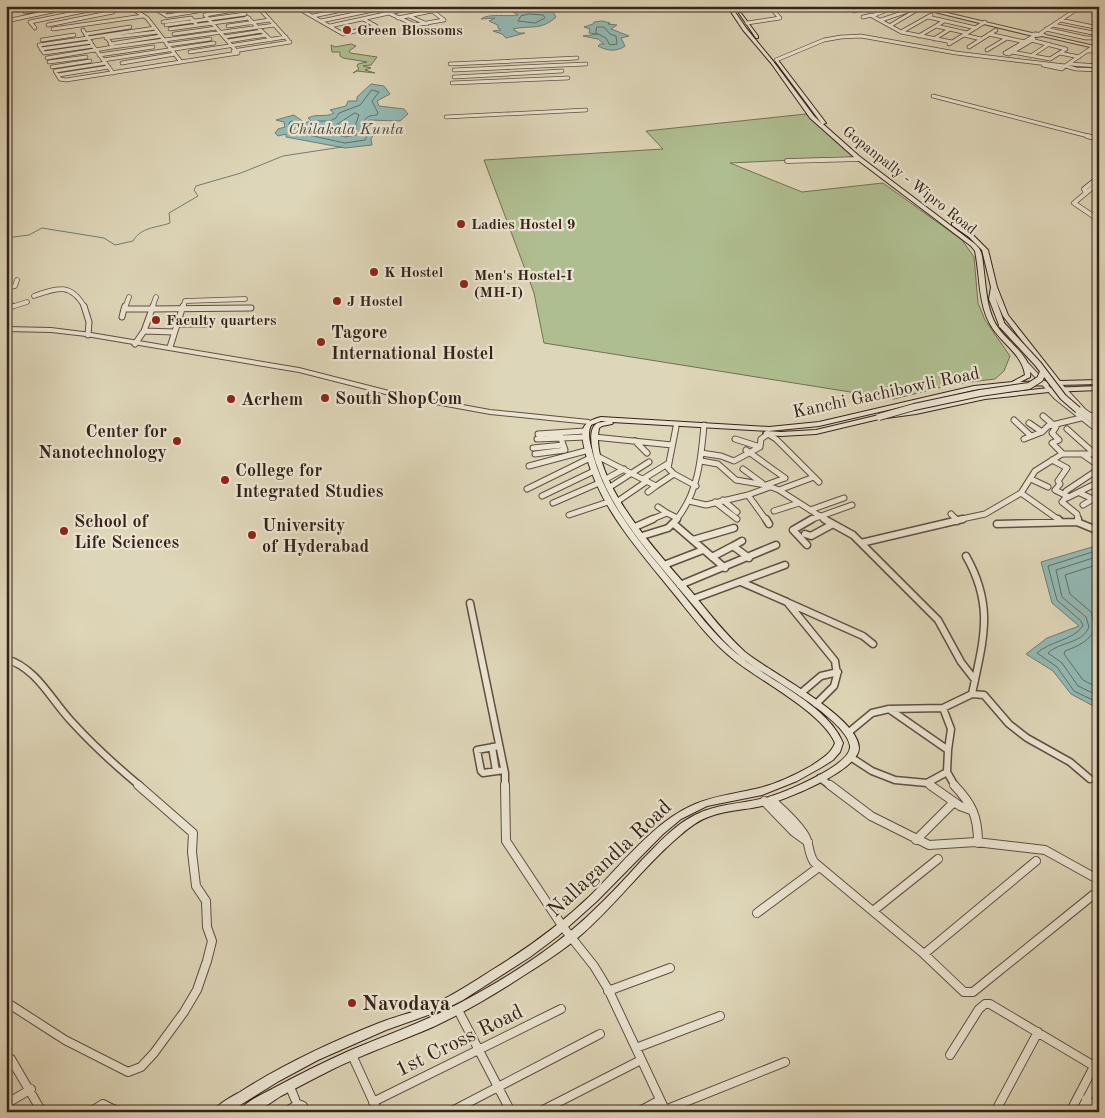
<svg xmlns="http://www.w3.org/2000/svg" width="1105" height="1118" font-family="'Old Standard TT',serif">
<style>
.green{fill:#afbe90;stroke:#727054}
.water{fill:#93b9b3;stroke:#6e7d75}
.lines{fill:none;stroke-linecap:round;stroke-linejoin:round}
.shore{stroke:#646e66;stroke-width:1}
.stream{stroke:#6e7d75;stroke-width:1}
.minor-far4-casing{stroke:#604f41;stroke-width:4.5}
.minor-far3-casing{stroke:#604f41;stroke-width:5.5}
.minor-far2-casing{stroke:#604f41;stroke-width:7}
.minor-far1-casing{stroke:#604f41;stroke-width:9}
.minor-casing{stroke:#604f41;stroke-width:10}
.tertiary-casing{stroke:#604f41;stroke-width:2}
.secondary-casing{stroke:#362219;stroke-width:2}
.minor-far4{stroke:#eae4d1;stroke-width:3}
.minor-far3{stroke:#eae4d1;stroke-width:4}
.minor-far2{stroke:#eae4d1;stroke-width:5}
.minor-far1{stroke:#eae4d1;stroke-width:6}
.minor{stroke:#eae4d1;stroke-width:8}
.tertiary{fill:#eae4d1;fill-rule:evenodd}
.secondary{fill:#eae4d1;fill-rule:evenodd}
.secondary-bridge-casing{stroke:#362219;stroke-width:8;stroke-linecap:butt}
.secondary-bridge{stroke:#eae4d1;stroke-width:6}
.poi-dot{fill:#8f2418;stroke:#eae4d1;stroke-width:2}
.labels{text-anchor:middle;stroke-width:4.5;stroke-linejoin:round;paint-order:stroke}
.far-poi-label{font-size:15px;font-weight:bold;fill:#362219;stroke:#eae4d1;text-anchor:start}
.far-street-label{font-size:15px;fill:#362219;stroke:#eae4d1}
.far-water-label{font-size:16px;font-style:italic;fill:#4d4840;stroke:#eae4d1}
.poi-label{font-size:18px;font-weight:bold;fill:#362219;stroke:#eae4d1;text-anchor:start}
.street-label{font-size:18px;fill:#362219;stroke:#eae4d1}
.near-street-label{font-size:21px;fill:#362219;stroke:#eae4d1}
.near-poi-label{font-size:21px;font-weight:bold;fill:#362219;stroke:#eae4d1;text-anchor:start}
</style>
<rect width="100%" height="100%" fill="#ded6b8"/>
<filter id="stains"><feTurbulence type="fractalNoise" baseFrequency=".004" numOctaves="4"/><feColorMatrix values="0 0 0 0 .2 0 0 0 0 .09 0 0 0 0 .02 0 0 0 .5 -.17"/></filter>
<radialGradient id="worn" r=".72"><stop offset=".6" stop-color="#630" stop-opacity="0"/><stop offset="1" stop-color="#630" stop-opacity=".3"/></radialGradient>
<!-- green -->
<path class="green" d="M351,44l5,2 -7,5 1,2 27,4 -6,8 -8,1 8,2 -6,2 10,3 -18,-2 -4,2 6,-4 -2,-3 1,-2 9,-2 -24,-4 -3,-2v-4h-8l-1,-7 4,2z
M806,114l49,43 -125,6 72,29 81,-9 79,57 12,17 4,46 7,17 25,36 -6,15 -9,8 -41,5 -60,15 -350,-56 -10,-50 -50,-133 179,-11 -17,-18z"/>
<!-- water -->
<path class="water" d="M530,9l23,3 3,5c-15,14 -26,8 -43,12l6,4h6l-19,5 -4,-4 -9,-3 8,-1 -3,-2v-3l-9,-4 6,-3 -14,1c7,-6 27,-2 37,-4l-5,-3z
M602,21l8,2 -2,1 9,1 -6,4 18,7 -8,2 4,8c-8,6 -18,5 -27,0l2,-2h4l-6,-5 -15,-3 15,-2 -9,-1 1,-4 -6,-2 9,-3 1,-2z
M371,84l13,2 6,8 -13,7 2,5 25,3 4,5 -8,7 -31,-1 -2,6 9,4 -5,9 1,6 -27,3 -59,-11v-3l-8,2 -3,-3 3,-4 7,-2 -1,-5 -8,-2 18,-5 11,8 6,-2 -3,-3c9,-5 17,0 26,-5l-4,-3 16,-4 2,-5h9v-4z
M1099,545v164l-28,-15 -18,-23 -27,-17 21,-16 32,-12 -27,-23 -11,-41z"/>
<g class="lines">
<!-- shore -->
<path class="shore" d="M530,14l13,1 2,3 -10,5 -17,-2 3,-5z
M597,27h7l6,7 6,2 1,8 -7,1 -4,-7 -10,-5z
M372,90l7,2 -7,9 6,12 -1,2c-10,1 -12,2 -15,12l6,7 -3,6 -20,3 -55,-12 -1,-8 2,-2 14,7 8,-2 4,-5h13l6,-3 3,-5 21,-8z
M355,113l4,2 -3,8v12l-10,2 -21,-5 1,-4 7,-1z
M1099,550l-51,16 9,34 24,21 2,5c-11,15 -33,15 -46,27l20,14 17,24 25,12
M1099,556l-43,14 6,27 24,20 3,10c-7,17 -28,14 -41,26l14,10 16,23 21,10
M1099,564l-34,11 5,19 21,18 4,15c-4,14 -17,19 -30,24l-1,3 19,26 16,8"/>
<!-- stream -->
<path class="stream" d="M6,238l23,-3 13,-7 62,10 11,7 18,-4c8,-14 23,-13 37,-18l-1,-10 29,-17 -4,-6 2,-4 45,-13 42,-17 59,-9"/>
<defs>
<path id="minor-far4" d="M55,6l20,3 7,-3
M128,6l19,12 34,44
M151,6l16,10 49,-8 -2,-2
M275,6l4,4 20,-4
M373,6l42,19 29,-5
M426,6l18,14
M296,7l47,27 33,-8 -13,-7
M259,8l29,32
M892,8l-20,8 29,16
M19,9l14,-3
M132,9l12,-3
M304,11l23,-5
M854,11l15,-5
M25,12l24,-4
M160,12l38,-6
M931,15l-30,17 51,10
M313,16l49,-10
M409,16l18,8
M247,17l24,23
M863,17l9,-2
M928,17l48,11
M398,18l34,-7
M881,20l24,-8
M1060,20l39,8
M6,21l47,-10
M321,21l57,-12
M944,21l-8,5 31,7
M163,22l28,-4 5,6
M747,23l33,-5 -11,-12
M48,25l65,-13
M166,25l79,-11
M891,25l29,-17
M1053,25l40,8
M228,26l42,-6
M330,26l91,-20
M35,28l-5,-6 79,-16
M53,29l90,-13
M170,29l79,-11
M1046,29l40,9h13
M83,30l5,8 67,-10
M1041,33l36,-24 10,-3
M86,34l44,-7
M174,34l42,-6
M989,34l36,8
M964,35l17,4
M919,36l17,-10
M1034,36l-29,17 4,1 25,-15
M224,37l38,-6
M88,38l5,8 -49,7 -5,-8z
M106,38l52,-6
M108,39l5,8 162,-22
M934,39l16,-10
M42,40l32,-5
M228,41l38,-6
M110,44l51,-8
M949,44l36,-22
M167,45l43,-6
M93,46l20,27
M969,47l27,-17
M41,49l50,-7
M987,50l20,-12
M233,51l57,-9
M1088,51h11
M190,52l96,-15
M1012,52l38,7 16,-10 -35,-9
M238,53l-33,-38 53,-9
M1060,53l19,4
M99,55l54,-8
M1031,56l18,-12
M47,58l66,-11
M103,60l111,-17
M776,60l48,-20 17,-3 20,-1 95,17 109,13 28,-19
M49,62l37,-5
M106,63l-51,8 5,8 6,1 172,-27
M122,63l53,-9
M450,64l127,-6
M1070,64l29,2
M1043,65l19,4 3,-3 11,3 23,1
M52,67l38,-6
M454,70l132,-6
M58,75l51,-8
M454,77l108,-6
M452,83l116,-5
M933,96l159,41
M446,117l140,-7"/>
<path id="minor-far3" d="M1087,136l12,3
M787,161l72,-2
M1099,182l-25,21 25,17
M1086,193l-2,-4 15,-12
M6,288l9,-2 2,-6
M34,296c23,-8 37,-14 51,12
M8,308l19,-6
M125,308l4,-11
M152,308l4,-11
M183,308l2,-7 60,-2"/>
<path id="minor-far2" d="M84,306l5,16 -1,13
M6,308l6,-2
M124,309l1,-3
M122,317l2,-8h28l1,-3
M176,324h32
M144,331l30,1
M135,344l9,-13 8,-22 99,-1
M170,347l13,-41
M1043,416l13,11 -4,6 7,7 -7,3 11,11
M1090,416l9,-2
M1014,420l17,16
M1029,423l13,9
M676,427l-8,41 6,6 22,12
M1067,429l28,25
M538,434l47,-3
M594,437l78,8
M537,439l49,-2
M735,439l25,8
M1024,439l18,-7 6,-6 33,-8
M635,441l12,12
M533,448l30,-3
M746,450l39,28
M701,453l20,3 13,5 26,-14 1,-8 7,-5 8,5 43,43
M535,454l30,-4 -6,-17
M1082,454l17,12
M597,456l59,30 -8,6
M1052,460l15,8 -9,13 2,3 -5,6 12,6 -5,6 15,12 1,6
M701,461l17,3 18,16 30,5 13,5 47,30
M529,466l60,-16
M743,469l19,14
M606,479l18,-10
M643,479l26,-16
M1031,479l17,8
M766,485l19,-7
M656,486l18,-12
M610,487l39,-25
M527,489l63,-31
M779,490l35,-13
M1066,491l33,-22
M1080,493l19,9
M748,495l18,25
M542,496l52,-25
M1067,498l32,-16
M723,500l14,12
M618,501l29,-20
M689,501l17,4 42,-10 22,-8
M715,502l22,17
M553,503l46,-20
M1083,505l10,-6
M658,507l9,6
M810,510l34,-12
M774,511l25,-8
M951,514l6,6
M569,515l39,-13
M650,520l17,-7 10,5
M676,520c22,-27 25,-60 28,-95
M810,520l42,-15
M957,520l28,-6 36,-21
M1059,520l-38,-27 14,-22 27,-17h37"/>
<path id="minor-far1" d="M766,519l3,5
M824,519l29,16 85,85 23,42 14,18
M955,519l2,2
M1058,519l2,2
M1078,519v3
M674,524l51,44
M997,524l80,-2 22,9
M635,527l18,-8
M805,534l6,2 22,-12
M642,536l26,-8 9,-9
M693,540l41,-12
M861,543l102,-24
M807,545l-14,-15 19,-11
M733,546l9,-5
M966,556c29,51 17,84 6,138
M712,557l21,-11 16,12
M664,565l39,-15
M741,582l46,20 48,59 2,14 -3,11 -18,18
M680,585l96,-40
M693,599l92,-34
M470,603l35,170v13
M789,603l74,33 10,8
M6,659c31,9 45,41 66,63 21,23 44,44 68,64
M801,693l20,-17 17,-4
M889,709l59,41 3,-21 -8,-21
M849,732l23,-19 17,-4 54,-1 29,-14 12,1 25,29 18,14 43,24 20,17
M499,746l-22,4 4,21 2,2 21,-3
M492,747l4,24
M852,758l20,13 23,9 32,3 20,-11 1,-22
M947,772l8,14
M820,778l11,8
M927,783l5,3"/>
<path id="minor" d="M505,785l1,56 57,86 31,39 14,23 58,123
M830,785l41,31 58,29 47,-3 69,8 54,30
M930,785l30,21 11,4
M954,785c18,19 24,31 24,58
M772,800c11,11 25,22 33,36 5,9 3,17 9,26l110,92 40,38h9l120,-97
M764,801l30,31 14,10
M916,840l38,-38
M873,911l65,-52
M757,913l62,-46
M924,954l112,-93
M608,991l62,-23
M6,1002l59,38 63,32 13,-5 13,-14 30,-41 13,-22 10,-29 5,-20 -5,-14 -1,-26 -10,-15 -4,-34 1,-19 -55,-48
M458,1010l53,102
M636,1048l84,-32
M352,1055l26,57
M950,1055l29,-46 6,-5h5l109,65
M6,1057l5,2 31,53
M290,1087l5,12
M1086,1099l13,9
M373,1102l188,-93
M6,1104l25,-15
M665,1110l120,-48
M90,1112l13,-8 16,8
M286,1112l12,-8 5,2 3,6
M450,1112l150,-78
M539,1112l102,-52
M638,1112l22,-12
M995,1112l43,-80
M1070,1112l29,-55
M1080,1112l19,-36"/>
<path id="tertiary" d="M910,6h8l114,27c4,-1 12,0 14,2l53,12v2l-57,-13 -5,1z
M6,327l45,1 40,5 208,35 98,25 93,17 99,10 3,2 -3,2 -99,-10 -93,-17 -98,-25 -213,-36 -35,-4 -45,-1z
M1026,362l2,1 31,34 40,32v5l-44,-35 -31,-34v-2z
M1058,381l2,1 25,27 14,10v5l-18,-13 -25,-27 -1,-1z"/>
<path id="secondary" d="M727,6h4l15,22 27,33 41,55 8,8 -46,-62v-2h2l48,63 -3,1 36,32 116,88c2,2 4,4 5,6 3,6 3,15 4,22 2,17 3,34 10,49 8,18 40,35 36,56l-10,5 33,-1 -50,-65 -8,-19 10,28 -3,2 -3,-2 -10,-26 2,-12 -9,-37 -13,-13 -17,-12v-2h4l17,12 15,15 9,37 11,28 52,66 39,-1v4l-88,2 -37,4 -155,36 -50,5 -157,-9 1,1 -1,1 -10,2 -3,2c-10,52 60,126 92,163 17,21 34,43 54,61 23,19 114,65 114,96 0,23 -77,53 -97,58 -17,4 -35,4 -51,10 -13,4 -24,13 -34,22 -37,32 -65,72 -103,103 -15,12 -32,23 -48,33 -29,19 -59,37 -91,52 -34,15 -69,27 -102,43 -18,9 -35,18 -52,27 -8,5 -17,12 -25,15 -5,2 -12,1 -18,1 7,-10 23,-17 34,-23 26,-14 52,-27 79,-39 36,-15 73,-28 107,-46 47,-25 97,-56 135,-93 17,-16 33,-33 49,-51 16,-16 32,-35 53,-45 23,-12 49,-11 74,-18 16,-5 83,-32 81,-51 -3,-26 -81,-69 -103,-84 -23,-18 -41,-42 -60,-64 -34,-41 -74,-83 -91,-135 -3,-9 -9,-32 0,-39 3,-2 7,-2 11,-3h-6l-10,4c-4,9 -1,17 1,26 14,54 49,92 84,135 19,23 37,48 61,68 31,26 91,51 106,89l-3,9 -7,8 -11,7 -25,14 -35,14 -55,11 -26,13 -18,15 -66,67 -39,35 -28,21 -67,43 -18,9 -59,21 -68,30 -39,21 -50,31h-16c4,-8 20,-16 27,-20 44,-28 91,-50 139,-69 20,-8 42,-12 61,-22 18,-9 35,-20 52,-31 36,-22 69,-46 99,-75 30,-30 63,-73 102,-90 19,-9 41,-11 62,-16 19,-4 38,-13 56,-23 9,-6 20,-12 24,-23 -13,-31 -75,-62 -102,-84 -24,-19 -43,-46 -63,-70 -34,-42 -70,-82 -84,-134 -5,-21 -9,-32 15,-38l168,10 50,-5 155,-36 38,-4 13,-7c-3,-22 -25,-32 -35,-51 -12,-22 -10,-49 -15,-73l-4,-5 -116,-88 -45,-40 -39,-55 -28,-33z
M739,13h2l17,23v2h-2z
M1099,386v4l-50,2 -64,7 -69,15 -37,5 -63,15 -35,2 -15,-1 -3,-2 3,-2 15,1 35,-2 63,-15 37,-5 69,-15 64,-7z
M1078,408l21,16v5l-23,-18 -1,-1z"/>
</defs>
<!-- minor-far4 casing -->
<use href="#minor-far4" class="minor-far4-casing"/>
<!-- minor-far3 casing -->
<use href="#minor-far3" class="minor-far3-casing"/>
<!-- minor-far2 casing -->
<use href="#minor-far2" class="minor-far2-casing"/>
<!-- minor-far1 casing -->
<use href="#minor-far1" class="minor-far1-casing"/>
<!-- minor casing -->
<use href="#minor" class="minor-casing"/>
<!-- tertiary casing -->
<use href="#tertiary" class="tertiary-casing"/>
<!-- secondary casing -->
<use href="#secondary" class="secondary-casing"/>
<!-- minor-far4 -->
<use href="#minor-far4" class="minor-far4"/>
<!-- minor-far3 -->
<use href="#minor-far3" class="minor-far3"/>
<!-- minor-far2 -->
<use href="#minor-far2" class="minor-far2"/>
<!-- minor-far1 -->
<use href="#minor-far1" class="minor-far1"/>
<!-- minor -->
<use href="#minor" class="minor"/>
<!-- tertiary -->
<use href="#tertiary" class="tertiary"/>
<!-- secondary -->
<use href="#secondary" class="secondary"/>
<defs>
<path id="secondary-bridge" d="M1002,325l36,39 25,33 15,13
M879,417l35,-10 66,-14 49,-7 11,-7 3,-7"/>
</defs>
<!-- secondary-bridge casing -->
<use href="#secondary-bridge" class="secondary-bridge-casing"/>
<!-- secondary-bridge -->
<use href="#secondary-bridge" class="secondary-bridge"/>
</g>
<!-- markers -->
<g class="poi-dot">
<circle cx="347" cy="30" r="5"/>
<circle cx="461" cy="224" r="5"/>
<circle cx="374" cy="272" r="5"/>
<circle cx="464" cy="284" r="5"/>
<circle cx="337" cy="301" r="5"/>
<circle cx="156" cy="320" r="5"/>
<circle cx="321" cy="342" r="5"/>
<circle cx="325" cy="398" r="5"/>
<circle cx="231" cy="399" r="5"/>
<circle cx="177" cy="441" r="5"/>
<circle cx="225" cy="480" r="5"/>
<circle cx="64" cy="531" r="5"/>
<circle cx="252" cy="535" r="5"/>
<circle cx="352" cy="1003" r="5"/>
</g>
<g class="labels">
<!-- far-poi labels -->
<g class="far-poi-label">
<text x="357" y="35">Green Blossoms</text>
<text x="471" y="229">Ladies Hostel 9</text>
<text x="384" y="277">K Hostel</text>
<text x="474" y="280">Men's Hostel-I<tspan x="474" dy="17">(MH-I)</tspan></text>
<text x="347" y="306">J Hostel</text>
<text x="166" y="325">Faculty quarters</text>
</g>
<!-- far-street labels -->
<g class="far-street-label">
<text transform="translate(910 180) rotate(38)" y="5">Gopanpally - Wipro Road</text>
</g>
<!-- far-water labels -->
<g class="far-water-label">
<text x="346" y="134">Chilakala Kunta</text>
</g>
<!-- poi labels -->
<g class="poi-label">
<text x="331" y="338">Tagore<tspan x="331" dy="21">International Hostel</tspan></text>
<text x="335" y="404">South ShopCom</text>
<text x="241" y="405">Acrhem</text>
<text x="167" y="437" text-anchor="end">Center for<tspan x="167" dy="21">Nanotechnology</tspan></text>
<text x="235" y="476">College for<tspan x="235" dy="21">Integrated Studies</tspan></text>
<text x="74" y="527">School of<tspan x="74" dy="21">Life Sciences</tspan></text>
<text x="262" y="531">University<tspan x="262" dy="21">of Hyderabad</tspan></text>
</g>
<!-- street labels -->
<g class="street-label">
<text transform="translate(886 392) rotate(-12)" y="6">Kanchi Gachibowli Road</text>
</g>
<!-- near-street labels -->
<g class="near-street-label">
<text transform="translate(609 858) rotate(-43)" y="7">Nallagandla Road</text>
<text transform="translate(459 1040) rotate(-26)" y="7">1st Cross Road</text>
</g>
<!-- near-poi labels -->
<g class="near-poi-label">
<text x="362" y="1010">Navodaya</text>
</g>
</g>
<!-- margin -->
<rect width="1105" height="1118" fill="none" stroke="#ded6b8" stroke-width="25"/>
<rect x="8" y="8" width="1090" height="1103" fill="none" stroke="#362219" stroke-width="2.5"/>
<rect x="12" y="12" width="1080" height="1093" fill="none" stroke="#362219"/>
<rect width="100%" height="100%" filter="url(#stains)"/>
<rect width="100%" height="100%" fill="url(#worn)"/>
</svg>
